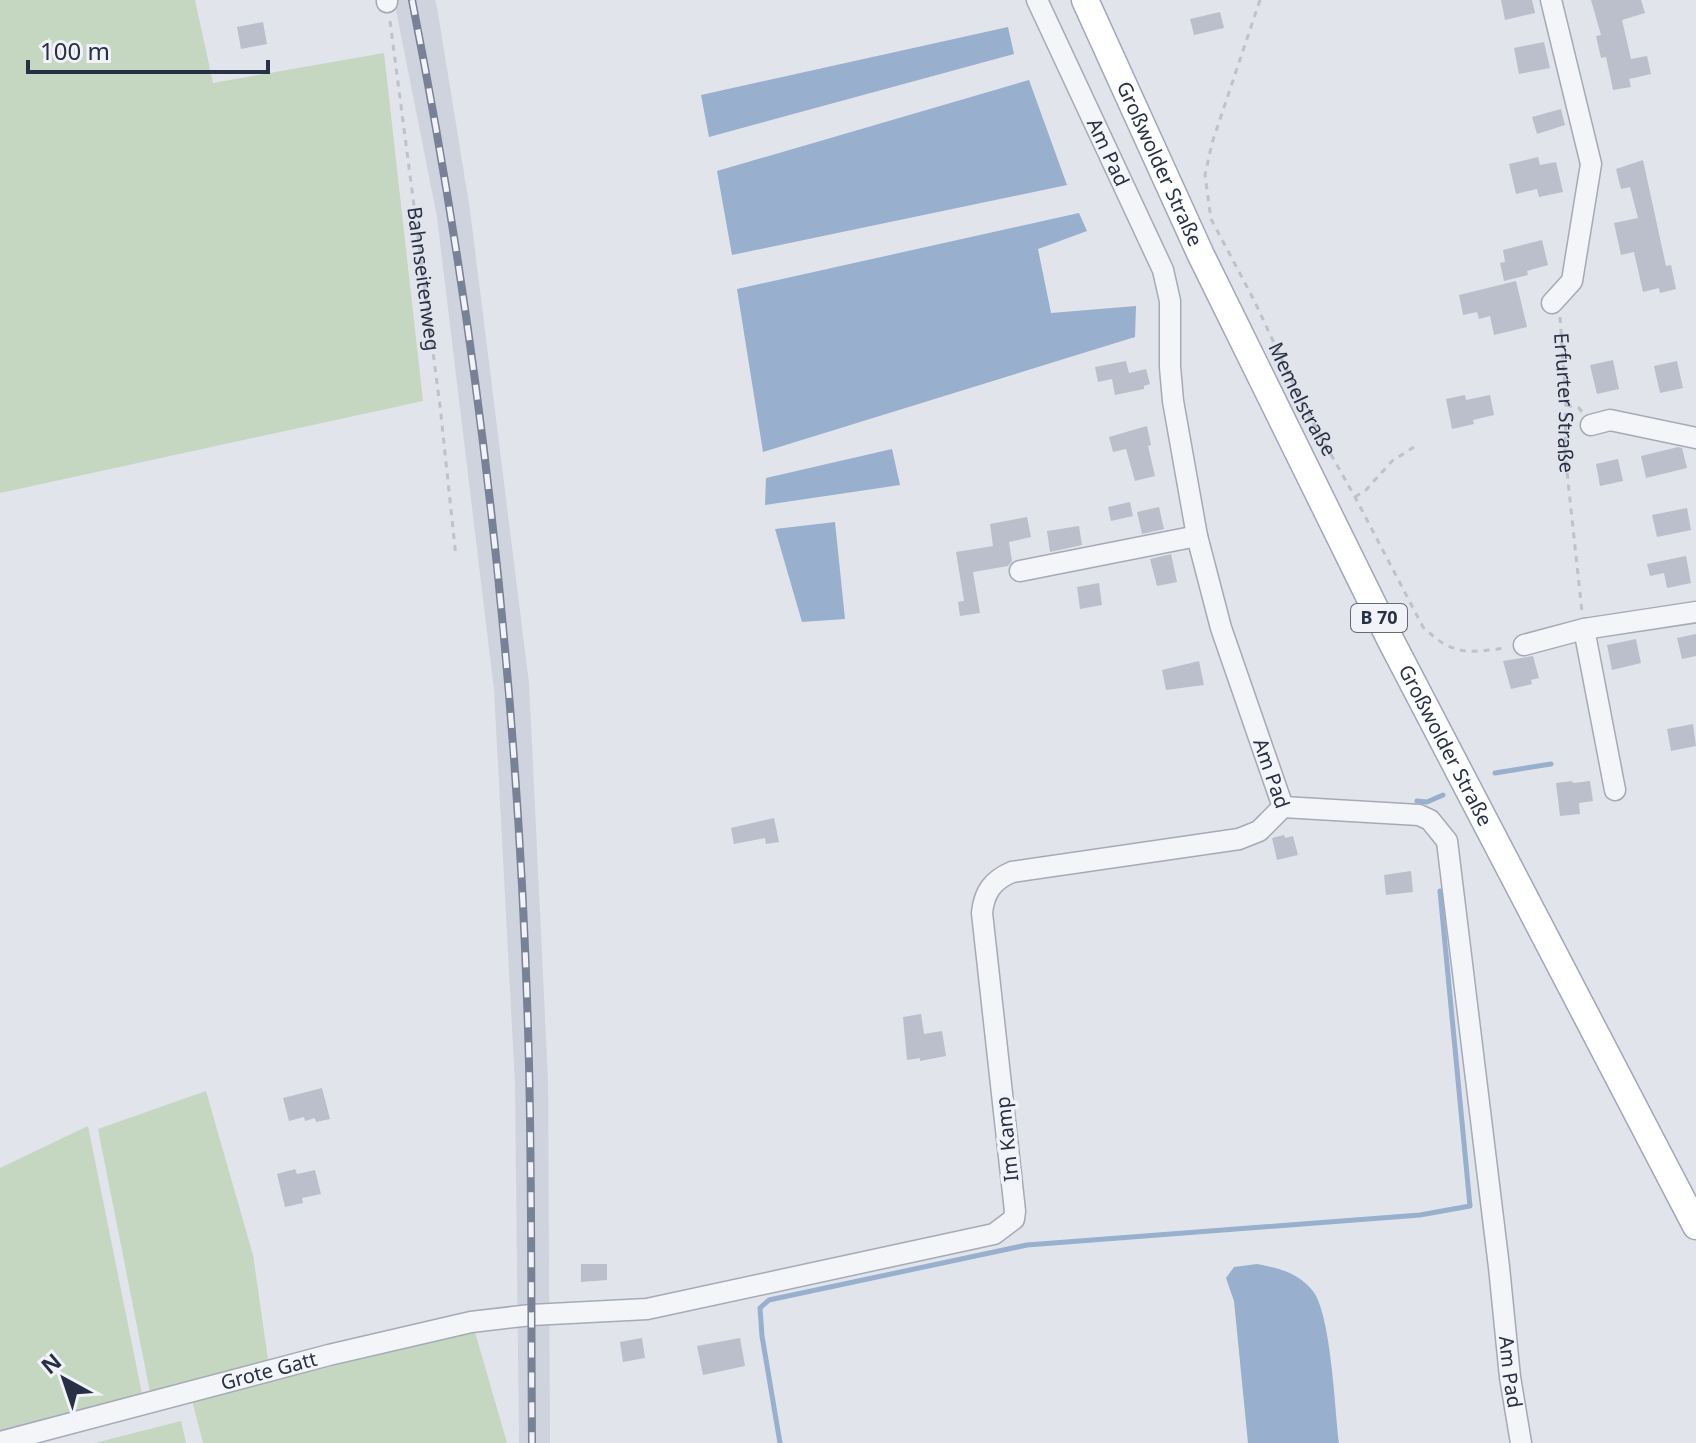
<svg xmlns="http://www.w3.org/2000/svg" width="1696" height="1443" font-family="'Noto Sans',sans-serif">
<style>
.built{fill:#ced3dd}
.green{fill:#c5d6c1}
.water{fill:#98afce}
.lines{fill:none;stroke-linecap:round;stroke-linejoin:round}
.stream{stroke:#98afce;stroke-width:5}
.building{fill:#babfcb}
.minor-casing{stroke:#a5aab6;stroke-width:23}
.major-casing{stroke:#9fa7b8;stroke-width:29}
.path{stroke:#bfc2ca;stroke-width:3;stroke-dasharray:6 6;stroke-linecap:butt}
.minor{stroke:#f4f5f9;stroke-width:20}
.major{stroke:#fff;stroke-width:26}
.rail-casing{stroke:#788196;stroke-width:8}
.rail{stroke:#f1f3f8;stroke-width:5;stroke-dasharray:15;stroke-linecap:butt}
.labels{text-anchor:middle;stroke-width:7;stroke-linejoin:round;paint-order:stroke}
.shield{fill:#f1f3f8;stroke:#646a7a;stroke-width:2}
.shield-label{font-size:18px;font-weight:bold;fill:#273044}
.street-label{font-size:20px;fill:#273044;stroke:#f1f3f8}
</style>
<rect width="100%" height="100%" fill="#e1e4eb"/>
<!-- built -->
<path class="built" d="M394,0h41l2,7 33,203 59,473 19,396 2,364h-31l-4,-360 -21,-393 -57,-473z"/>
<!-- green -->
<path class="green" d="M0,0h195l18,83 171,-30 39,348 -423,92z
M206,1091l47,164 16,112 -119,25 -52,-263z
M88,1126l54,268 -142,36v-262z
M475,1332l32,111h-304l-11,-43z
M181,1421l5,22h-91z"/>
<!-- water -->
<path class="water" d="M1008,27l6,27 -305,83 -8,-42z
M1029,80l38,105 -335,70 -15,-84z
M1079,213l8,18 -49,18 13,64 85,-7 -1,31 -372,115 -26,-163z
M892,449l8,36 -135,20 1,-27z
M835,522l10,97 -43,3 -27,-93z
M1257,1264c21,4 40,8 55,26 19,21 23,121 27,153h-91l-14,-142 -8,-23 8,-11z"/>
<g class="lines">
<!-- stream -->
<path class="stream" d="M1495,773l56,-9
M1417,801l10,1 16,-7
M780,1443l-18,-107 -2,-28 9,-8 258,-55 393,-30 50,-9 -30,-315"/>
</g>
<!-- building -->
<path class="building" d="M1501,0h31l3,13 -30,7z
M1591,0h50l4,13 -23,7 9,39 16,-3 4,18 -22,5 2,8 -18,3 -7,-33 -5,1 -5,-22 5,-1z
M1220,12l4,16 -30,7 -4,-16z
M263,22l4,22 -26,5 -4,-22z
M1544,42l6,26 -31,6 -5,-26z
M1561,109l4,16 -28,9 -5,-17z
M1538,157l2,8 16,-3 7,30 -24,5 -2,-8 -21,5 -7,-30z
M1643,160l23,106 5,-1 5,24 -16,4 -1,-5 -16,4 -9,-40 -13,3 -7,-32 24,-5 -8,-31 -9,2 -5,-20z
M1542,240l6,25 -21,6 1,4 -24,6 -4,-18 5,-1 -2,-12z
M1516,281l11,46 -33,8 -4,-19 -11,3 -2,-7 -14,3 -4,-20z
M1613,360l6,29 -22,5 -7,-29z
M1126,361l3,12 17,-4 4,15 -6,2v3l-29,6 -3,-16 -14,3 -3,-15z
M1677,361l6,27 -23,5 -6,-27z
M1465,395l1,5 24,-5 4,20 -21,5 1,4 -22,5 -6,-30z
M1147,426l4,19 -3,1 7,30 -20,5 -9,-32 -13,3 -4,-15z
M1678,447l4,1 5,20 -41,10 -5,-22z
M1618,459l5,22 -23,5 -4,-22z
M1130,502l3,14 -22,5 -3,-14z
M1159,507l5,22 -22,5 -5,-22z
M1687,508l4,22 -34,7 -5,-22z
M1027,517l4,20 -22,5 3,19 -4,5 -35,6 7,41 -20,3 -2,-14 6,-1 -8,-49 37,-6 -3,-22z
M1079,526l3,19 -32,7 -3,-21z
M1171,554l6,28 -20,4 -7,-27z
M1686,556l5,27 -24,5 -3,-15 -14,3 -3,-12z
M1099,583l3,22 -22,4 -3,-22z
M1696,634v22l-14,3 -5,-21z
M1636,639l5,24 -29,7 -5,-25z
M1533,656l6,22 -8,2 1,4 -21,5 -8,-28z
M1199,661l5,24 -38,5 -4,-20z
M1693,724l3,22 -25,5 -4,-22z
M1572,781l1,2 17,-2 3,20 -14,2 1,11 -20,2 -4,-33z
M774,818l5,24 -13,2 -1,-6 -31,6 -3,-16z
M1284,835l1,3 8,-2 5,19 -21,5 -5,-22z
M1411,871l2,21 -27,3 -2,-20z
M921,1014l3,20 18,-3 4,25 -26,5v-3l-13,2 -4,-43z
M322,1088l8,31 -14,3 -1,-4 -10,3 -1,-4 -15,4 -6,-23z
M295,1169l2,5 18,-4 6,24 -19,4 1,5 -18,4 -8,-33z
M581,1264h26v16l-26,2z
M642,1338l3,20 -22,4 -3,-20z
M740,1338l5,28 -42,9 -6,-29z"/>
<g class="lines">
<defs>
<g id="minor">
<path d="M387,0v2"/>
<path id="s4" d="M1037,0l126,270 7,31v66l3,34 24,135 24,92 62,179"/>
<path d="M1551,0l40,164 -19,117 -20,22"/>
<path d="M1591,425l19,-5 86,18"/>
<path d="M1020,571l177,-35"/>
<path d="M1584,629l31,161"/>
<path d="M1524,645l60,-16 112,-17"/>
<path id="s5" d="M1283,807l136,8 11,5 17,21 52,426 11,110 11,66"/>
<path id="s6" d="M0,1442l329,-87 142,-33 60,-7 116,-6 347,-75 20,-15 1,-8 -33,-298c2,-21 11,-33 30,-41l227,-33 20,-8 24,-24"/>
</g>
<g id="major">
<path id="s7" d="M1085,0l115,253 191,388 305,585"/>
</g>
</defs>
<!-- minor casing -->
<use href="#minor" class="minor-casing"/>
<!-- major casing -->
<use href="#major" class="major-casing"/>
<!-- path -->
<g class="path">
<path id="s1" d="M1260,0l-48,143 -7,32 6,44 43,81 49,105 52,92 68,130c30,29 44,26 83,21"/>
<path id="s2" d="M390,21l50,385 16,151"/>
<path id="s3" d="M1560,317l6,88 -1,48 17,159"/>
<path d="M1566,405l13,3 3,4"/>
<path d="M1355,497l11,-7 26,-29 22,-14"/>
</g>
<!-- minor -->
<use href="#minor" class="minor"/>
<!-- major -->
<use href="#major" class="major"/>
<defs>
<path id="rail" d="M412,0c69,349 108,708 117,1064 3,126 2,253 3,379"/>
</defs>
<!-- rail casing -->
<use href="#rail" class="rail-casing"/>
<!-- rail -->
<use href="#rail" class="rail"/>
</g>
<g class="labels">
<!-- shield labels -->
<rect class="shield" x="1351" y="604" width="56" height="28" rx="6"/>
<g class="shield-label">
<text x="1379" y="624">B 70</text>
</g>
<!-- street labels -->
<g class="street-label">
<text dy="7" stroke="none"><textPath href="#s4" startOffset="168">Am Pad</textPath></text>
<text dy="7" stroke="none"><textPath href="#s7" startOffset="180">Großwolder Straße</textPath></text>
<text dy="7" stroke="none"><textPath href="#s2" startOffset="260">Bahnseitenweg</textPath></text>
<text dy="7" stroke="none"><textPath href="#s1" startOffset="430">Memelstraße</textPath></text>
<text dy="7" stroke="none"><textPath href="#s3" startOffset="86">Erfurter Straße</textPath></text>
<text dy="7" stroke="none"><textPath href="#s7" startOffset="828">Großwolder Straße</textPath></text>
<text dy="7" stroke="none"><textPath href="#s4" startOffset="816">Am Pad</textPath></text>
<text transform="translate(1007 1139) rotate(-96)" y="7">Im Kamp</text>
<text dy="7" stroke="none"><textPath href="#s6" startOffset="278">Grote Gatt</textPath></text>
<text dy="7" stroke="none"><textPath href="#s5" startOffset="710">Am Pad</textPath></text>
</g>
</g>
<!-- north arrow -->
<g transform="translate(64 1379) rotate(320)" stroke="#f1f3f8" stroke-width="6" paint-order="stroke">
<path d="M0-6L14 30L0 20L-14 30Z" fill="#273044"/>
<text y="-12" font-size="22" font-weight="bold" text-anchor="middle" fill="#273044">N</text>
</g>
<!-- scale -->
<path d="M28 60v12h240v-12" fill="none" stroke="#273044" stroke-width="4"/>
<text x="40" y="60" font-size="24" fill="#273044" stroke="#f1f3f8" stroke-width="6" paint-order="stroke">100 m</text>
</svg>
